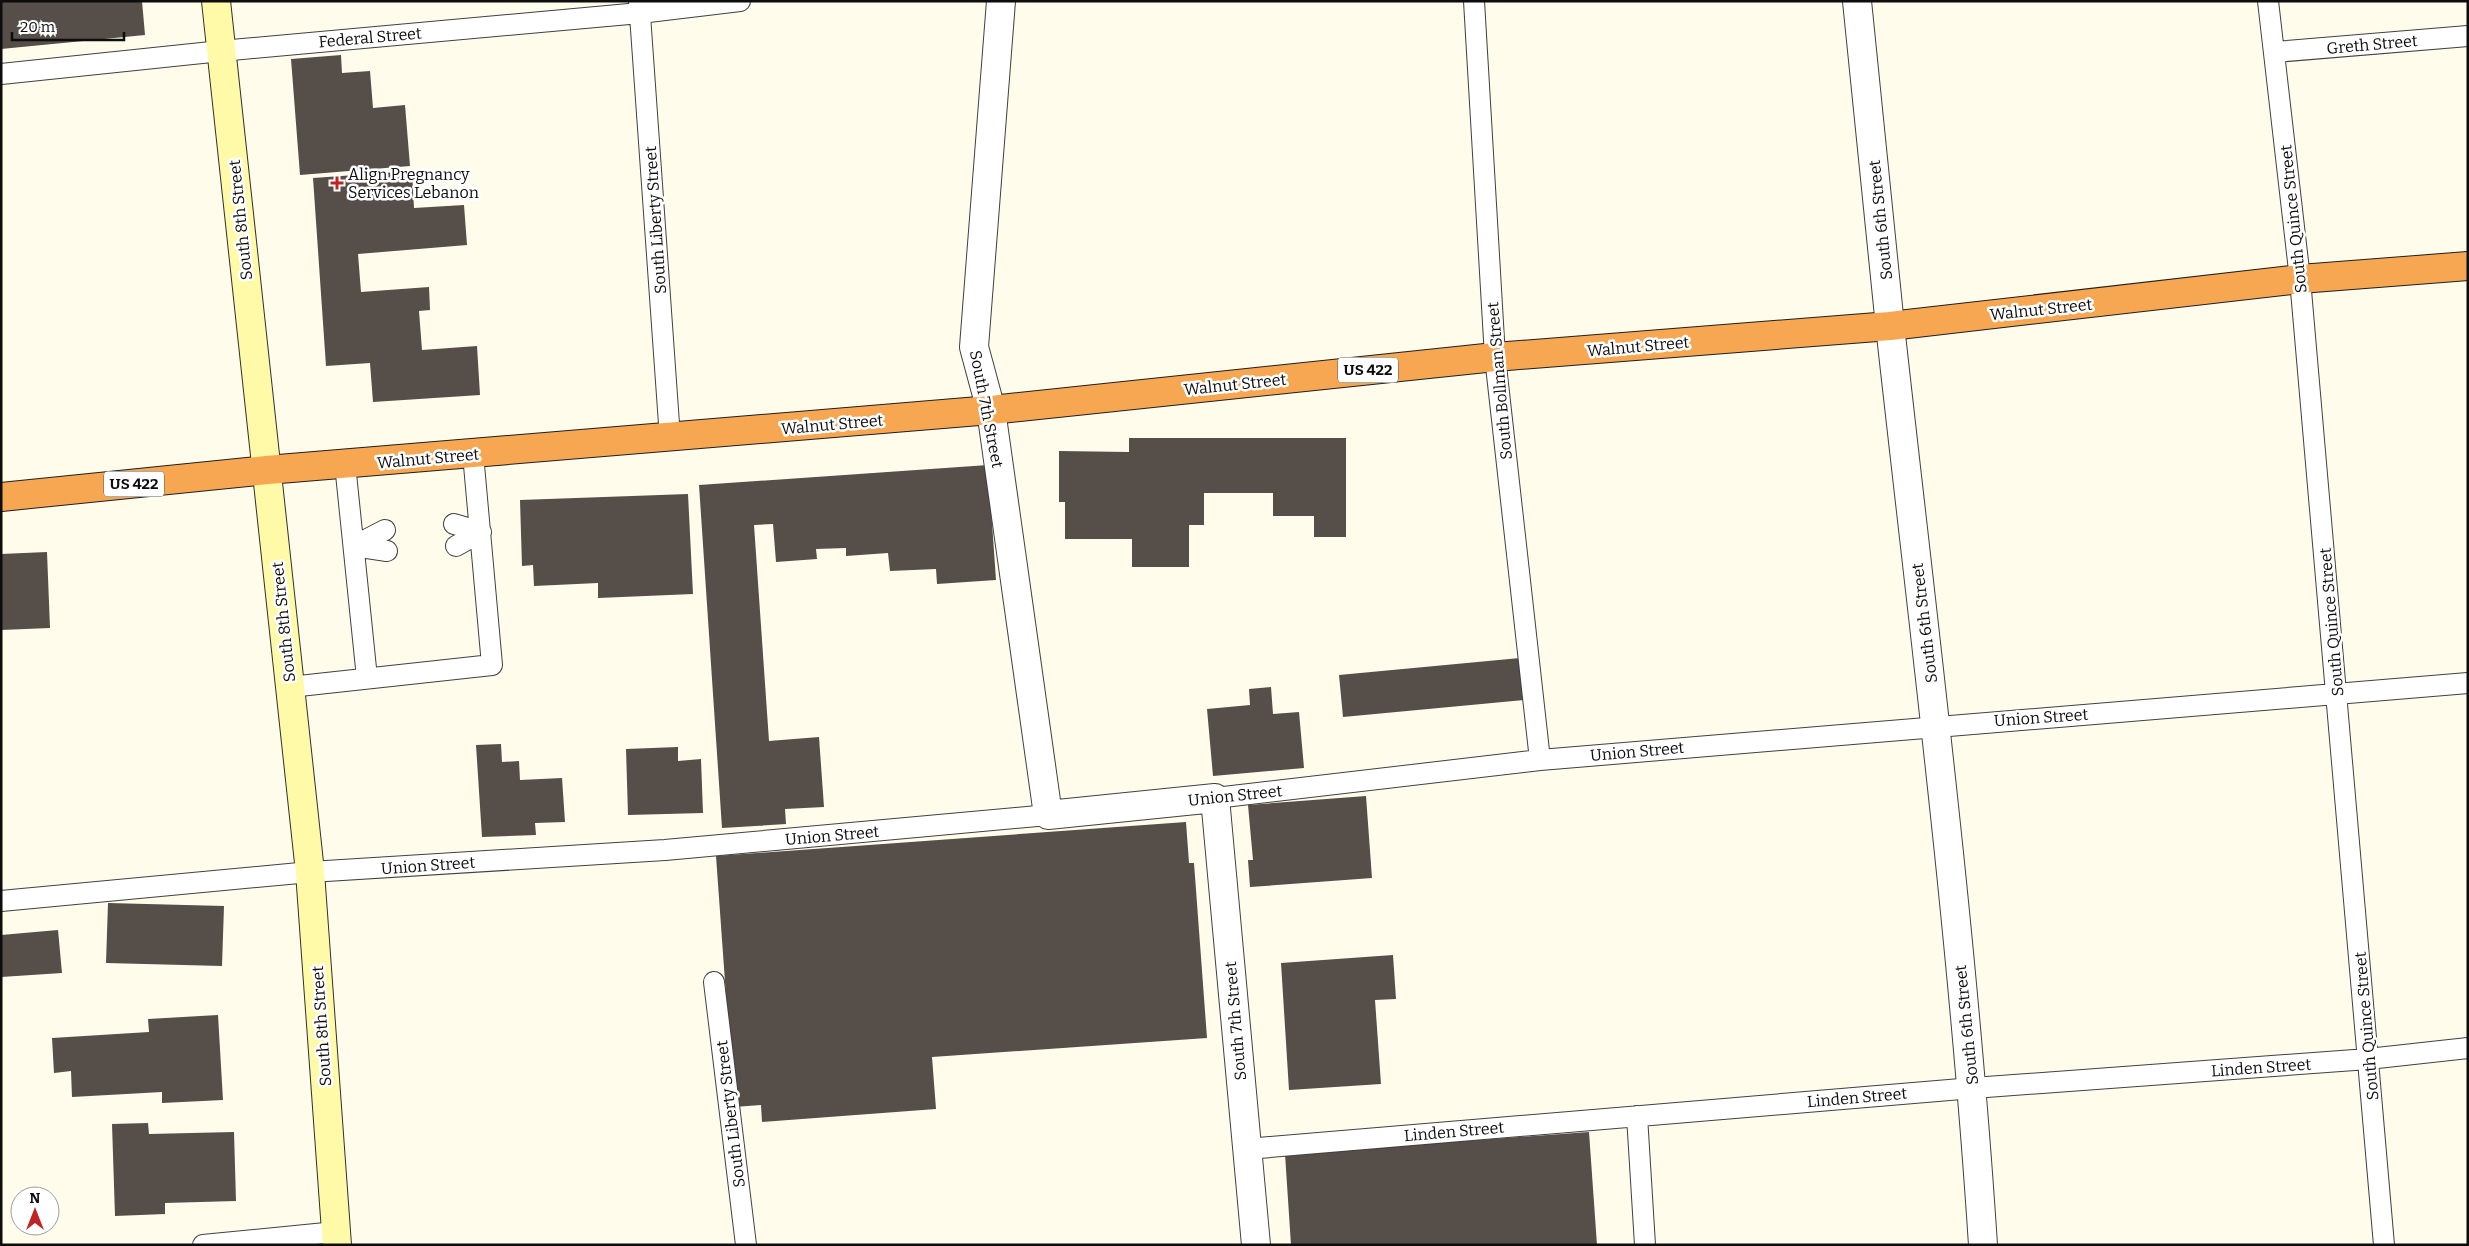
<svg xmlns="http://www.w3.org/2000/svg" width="2469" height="1246" font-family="Bitter,serif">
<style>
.building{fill:#554e49}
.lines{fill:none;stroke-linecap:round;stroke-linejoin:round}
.lane-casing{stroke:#404040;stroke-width:22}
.street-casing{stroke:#404040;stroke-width:30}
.secondary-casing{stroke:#2f2f2f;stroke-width:30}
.highway-casing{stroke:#1e1e1e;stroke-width:30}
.lane{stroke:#fff;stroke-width:20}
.street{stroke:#fff;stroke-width:28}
.secondary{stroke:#fffaa7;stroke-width:28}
.highway{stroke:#f7a752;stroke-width:28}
.poi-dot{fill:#bf2423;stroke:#fff;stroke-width:2}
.labels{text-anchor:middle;stroke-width:5;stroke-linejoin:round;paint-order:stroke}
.shield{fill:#fff;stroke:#565656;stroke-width:1}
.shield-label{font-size:15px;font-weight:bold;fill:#0d0d0d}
.street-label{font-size:16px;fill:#0d0d0d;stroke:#fff}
.poi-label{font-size:16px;fill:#0d0d0d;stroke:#fff;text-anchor:start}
</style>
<rect width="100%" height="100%" fill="#fffcec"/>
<!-- building -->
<path class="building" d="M1,1h141l3,34 -144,14z
M341,55l1,18 28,-2 3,37 32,-3 5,61 -110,9 -9,-116z
M412,171l2,37 50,-3 3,40 -109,9 3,38 68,-5 1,23 -11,1 3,39 55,-4 3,49 -107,7 -3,-39 -44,3 -13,-188z
M1129,438h217v99h-32v-21h-41v-23h-69v32h-15v42h-57v-28h-67v-37h-6v-51l70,1z
M988,465l8,115 -59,4 -1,-15 -46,2 -2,-18 -42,3v-8l-30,1 1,10 -41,3 -3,-38 -19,1 15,216 50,-4 5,70 -39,2 1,15 -64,4 -23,-343z
M688,494l5,100 -95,4v-15l-64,3 -1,-21 -11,1 -2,-66z
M47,552l3,76 -49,2v-76z
M1520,658l4,42 -181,17 -4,-42z
M1271,687l2,27 26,-2 5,56 -91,8 -6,-67 43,-4 -1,-16z
M501,744l1,18 17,-1 1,19 42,-2 3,44 -30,1 1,12 -54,2 -6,-92z
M678,747v14l23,-2 2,54 -75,2 -2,-66z
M1366,796l6,82 -122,9 -2,-27h5l-5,-55z
M1186,822l3,41h5l13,175 -275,19 4,52 -174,13 -1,-17 -27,2 -18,-251z
M108,903l116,3 -2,60 -116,-3z
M58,930l4,43 -61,4v-42z
M1393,955l3,44 -21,1 6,84 -92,6 -8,-127z
M218,1015l5,85 -61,3v-11l-90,5 -1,-26 -17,2 -2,-35 97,-6 -1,-13z
M148,1123l1,11 85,-2 2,69 -71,2v11l-50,2 -3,-92z
M1589,1132l8,113h-306l-6,-91z"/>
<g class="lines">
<defs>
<path id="lane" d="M639,1l31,437
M1474,1l21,356 45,403
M2268,1l32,278 84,966
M2275,52l193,-16
M1,74l220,-23 419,-38 100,-12
M345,464l22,214
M454,524l27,8 -25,14
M385,530l-31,16 33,5
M290,687l202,-22 -19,-211
M1215,798l325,-38 928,-77
M1,901l309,-29 355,-22 383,-35
M714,982l32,263
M1637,1116l8,129
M1247,1149l726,-61 395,-29 100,-11
M203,1245l133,-13"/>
<path id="street" d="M1001,1l-27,346 17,63 57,405 167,-17 41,447
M1857,1c11,109 22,217 33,325 34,306 73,611 93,919"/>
<path id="secondary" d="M216,1l94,871 27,373"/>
<path id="highway" d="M1,497l266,-27 724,-60 504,-53 395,-31 410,-47 168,-13"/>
</defs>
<!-- lane casing -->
<use href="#lane" class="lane-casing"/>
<!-- street casing -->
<use href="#street" class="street-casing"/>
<!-- secondary casing -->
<use href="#secondary" class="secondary-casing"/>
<!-- highway casing -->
<use href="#highway" class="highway-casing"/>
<!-- lane -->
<use href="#lane" class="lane"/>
<!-- street -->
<use href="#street" class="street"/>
<!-- secondary -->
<use href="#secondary" class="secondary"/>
<!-- highway -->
<use href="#highway" class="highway"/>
</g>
<!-- markers -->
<path class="poi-dot" d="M334.5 175.5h5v5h5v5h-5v5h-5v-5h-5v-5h5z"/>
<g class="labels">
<!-- shield labels -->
<g class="shield">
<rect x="1338" y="357.5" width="60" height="25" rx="4"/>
<rect x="104" y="471.5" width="60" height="25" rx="4"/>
</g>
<g class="shield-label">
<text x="1368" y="375">US 422</text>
<text x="134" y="489">US 422</text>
</g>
<!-- street labels -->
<g class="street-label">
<text transform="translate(370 37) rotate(-5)" y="6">Federal Street</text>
<text transform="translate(2372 44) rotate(-5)" y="6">Greth Street</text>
<text transform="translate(2293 219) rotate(-96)" y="6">South Quince Street</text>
<text transform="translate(240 220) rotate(-96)" y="6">South 8th Street</text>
<text transform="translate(655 220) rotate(-94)" y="6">South Liberty Street</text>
<text transform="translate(1880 220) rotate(-96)" y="6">South 6th Street</text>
<text transform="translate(2041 309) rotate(-6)" y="6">Walnut Street</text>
<text transform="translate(1638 346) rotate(-5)" y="6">Walnut Street</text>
<text transform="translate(1499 381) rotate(-95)" y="6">South Bollman Street</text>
<text transform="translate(1235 384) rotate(-6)" y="6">Walnut Street</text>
<text transform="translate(987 409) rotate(79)" y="6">South 7th Street</text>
<text transform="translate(832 424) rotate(-5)" y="6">Walnut Street</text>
<text transform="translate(428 458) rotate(-5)" y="6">Walnut Street</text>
<text transform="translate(283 622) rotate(-96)" y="6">South 8th Street</text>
<text transform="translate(2331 622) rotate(-95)" y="6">South Quince Street</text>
<text transform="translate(1924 623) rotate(-97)" y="6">South 6th Street</text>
<text transform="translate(2041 717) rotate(-4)" y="6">Union Street</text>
<text transform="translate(1637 751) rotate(-5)" y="6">Union Street</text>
<text transform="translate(1235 795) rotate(-6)" y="6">Union Street</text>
<text transform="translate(832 835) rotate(-5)" y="6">Union Street</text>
<text transform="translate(428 865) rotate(-4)" y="6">Union Street</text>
<text transform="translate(1235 1021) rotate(-95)" y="6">South 7th Street</text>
<text transform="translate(1966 1025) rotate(-96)" y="6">South 6th Street</text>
<text transform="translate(321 1026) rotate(-94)" y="6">South 8th Street</text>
<text transform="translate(2366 1026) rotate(-95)" y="6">South Quince Street</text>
<text transform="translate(2261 1067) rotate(-4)" y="6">Linden Street</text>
<text transform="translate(1857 1097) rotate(-5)" y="6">Linden Street</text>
<text transform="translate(730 1114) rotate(-97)" y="6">South Liberty Street</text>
<text transform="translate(1454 1131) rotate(-5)" y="6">Linden Street</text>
</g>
<!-- poi labels -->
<g class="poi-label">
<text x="348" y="180">Align Pregnancy<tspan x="348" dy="18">Services Lebanon</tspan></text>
</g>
</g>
<!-- border -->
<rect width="2469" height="1246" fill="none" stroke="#0d0d0d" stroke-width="5"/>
<!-- north arrow -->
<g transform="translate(35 1211)"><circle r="24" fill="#ffffff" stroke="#9e9e9e"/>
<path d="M0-4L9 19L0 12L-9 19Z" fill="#bf2423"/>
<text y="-8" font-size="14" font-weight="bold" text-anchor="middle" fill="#0d0d0d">N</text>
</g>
<!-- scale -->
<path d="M12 32v8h112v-8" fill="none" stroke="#0d0d0d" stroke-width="2.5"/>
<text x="20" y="32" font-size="15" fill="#0d0d0d" stroke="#ffffff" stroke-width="4" paint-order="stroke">20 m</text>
</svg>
